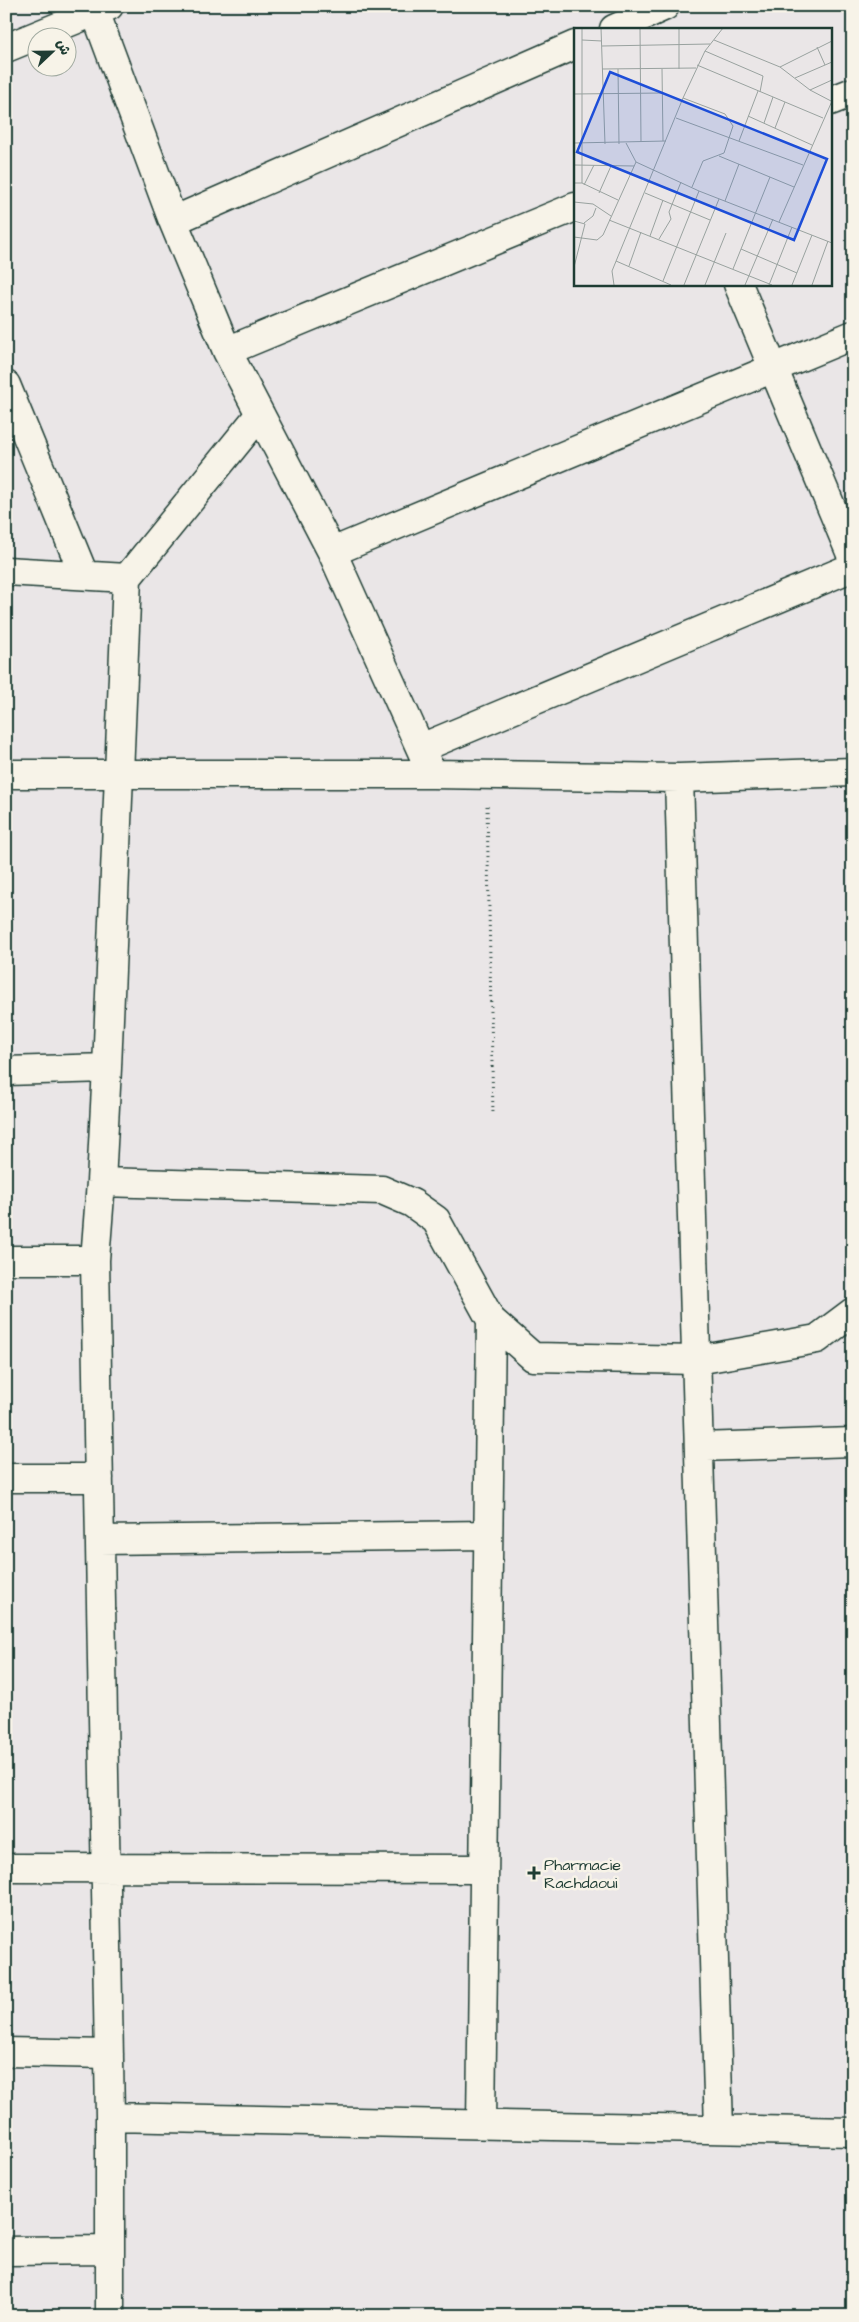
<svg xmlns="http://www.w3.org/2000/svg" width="859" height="2322" font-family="'Architects Daughter','Playpen Sans Arabic',sans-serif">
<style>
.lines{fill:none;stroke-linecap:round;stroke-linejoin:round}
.street-casing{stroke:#1f3d34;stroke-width:31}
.path{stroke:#1f3d34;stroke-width:3;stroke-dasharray:1 4;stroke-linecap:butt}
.street{stroke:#f7f3e8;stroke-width:28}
.poi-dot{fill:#1f3d34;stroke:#f7f3e8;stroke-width:2}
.labels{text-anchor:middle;stroke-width:5;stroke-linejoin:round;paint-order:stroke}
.poi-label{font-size:16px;fill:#1f3d34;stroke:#f7f3e8;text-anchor:start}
.inset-road{fill:none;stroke:#99a29f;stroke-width:1}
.view{fill:#1d4ed8;fill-opacity:0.15;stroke:#1d4ed8;stroke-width:2.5}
.inset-edge{fill:none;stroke:#1f3d34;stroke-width:2.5}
</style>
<rect width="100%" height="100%" fill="#eae6e7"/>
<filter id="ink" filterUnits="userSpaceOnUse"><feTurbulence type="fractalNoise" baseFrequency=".02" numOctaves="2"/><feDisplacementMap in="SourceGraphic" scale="10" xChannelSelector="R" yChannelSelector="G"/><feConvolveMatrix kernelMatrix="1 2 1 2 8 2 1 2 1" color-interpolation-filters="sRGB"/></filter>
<g filter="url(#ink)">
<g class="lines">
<defs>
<path id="street" d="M93,6l80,215 54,130 105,201 100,222
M614,29l51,-23
M6,48l103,-42
M830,101l23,-9
M173,221l402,-176
M738,284l115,275
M227,351l348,-144
M6,385l78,190
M332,552l521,-217
M6,571l121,7
M421,748l432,-181
M6,774h426l247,4 174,-6
M679,778l40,1351
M6,1071l101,-3
M101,1182l281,8 30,13 24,17 55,100 42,37 164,3 120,-21 36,-27
M6,1260h89
M699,1447l154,-5
M6,1478h93
M100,1540l388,-5
M6,1868l478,1
M6,2052l103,2
M110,2117l743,15
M481,2124l10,-804
M6,2251l104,-1
M110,2316v-199l-15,-857 6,-78 6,-114 20,-490 133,-164"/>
</defs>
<!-- street casing -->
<use href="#street" class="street-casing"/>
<!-- path -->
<path class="path" d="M487,806l6,309"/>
<!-- street -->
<use href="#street" class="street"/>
</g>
</g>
<!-- markers -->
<path class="poi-dot" d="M531.5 1865.5h5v5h5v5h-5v5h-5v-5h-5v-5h5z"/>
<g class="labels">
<!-- poi labels -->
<g class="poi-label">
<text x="544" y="1870">Pharmacie<tspan x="544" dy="18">Rachdaoui</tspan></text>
</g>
</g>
<!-- overview -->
<g transform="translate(574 28)">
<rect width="258" height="258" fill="#eae6e7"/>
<path class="inset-road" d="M8,0v155M27,0l4,116M66,0l1,114M8,12l20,1M140,12l66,27 30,23 21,11M28,18l108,-2M243,19l8,18M131,23l58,25 -3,16M123,37l126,53M206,39l52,-26M28,41l94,-1M44,41l1,75M88,41l1,72M105,41v-41M221,50l37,-16M236,62l22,-10M0,66l88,-1M109,70l42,16 8,12 -9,27 -21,8 -11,26M174,88l64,29M102,90l127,47M190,95l9,-26M201,100l10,-26M165,113l19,-50M0,115l92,-2M52,115l10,19 63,29 133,52M145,128l75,31M0,137l60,1M0,155h8l36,17M10,157l10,-20M25,165l12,-27M71,165l65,27M151,173l14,-37M0,174l19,2 18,12M35,192l163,65M0,193l11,3 -11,43M205,194l53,-121M10,195l9,-7 3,-8M76,208l13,-36M0,209l23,3 6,-5 33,-73M85,211l12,-20 -2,-7 12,-30M167,221l56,24M42,233l55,24M55,238l12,-34M159,241l37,-92M89,253l36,-90M40,257l-2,-14 71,-173 22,-47 18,-23M110,257l35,-86M131,257l21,-52M171,257l28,-66M195,257l23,-58M218,257l20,-50M238,257l16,-44"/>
<path class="view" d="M36,44l217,87 -33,81 -217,-88z"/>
<rect width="258" height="258" class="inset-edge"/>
</g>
<!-- margin -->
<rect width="859" height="2322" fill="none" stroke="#f7f3e8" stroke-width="25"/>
<rect x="12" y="12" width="834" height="2297" fill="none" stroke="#1f3d34" stroke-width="2" filter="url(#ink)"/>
<!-- north arrow -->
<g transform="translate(52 52) rotate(68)"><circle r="24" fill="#f7f3e8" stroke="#a1aaa0"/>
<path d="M0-4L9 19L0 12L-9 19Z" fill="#1f3d34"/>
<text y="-8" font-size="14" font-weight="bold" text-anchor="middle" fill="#1f3d34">ش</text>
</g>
</svg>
